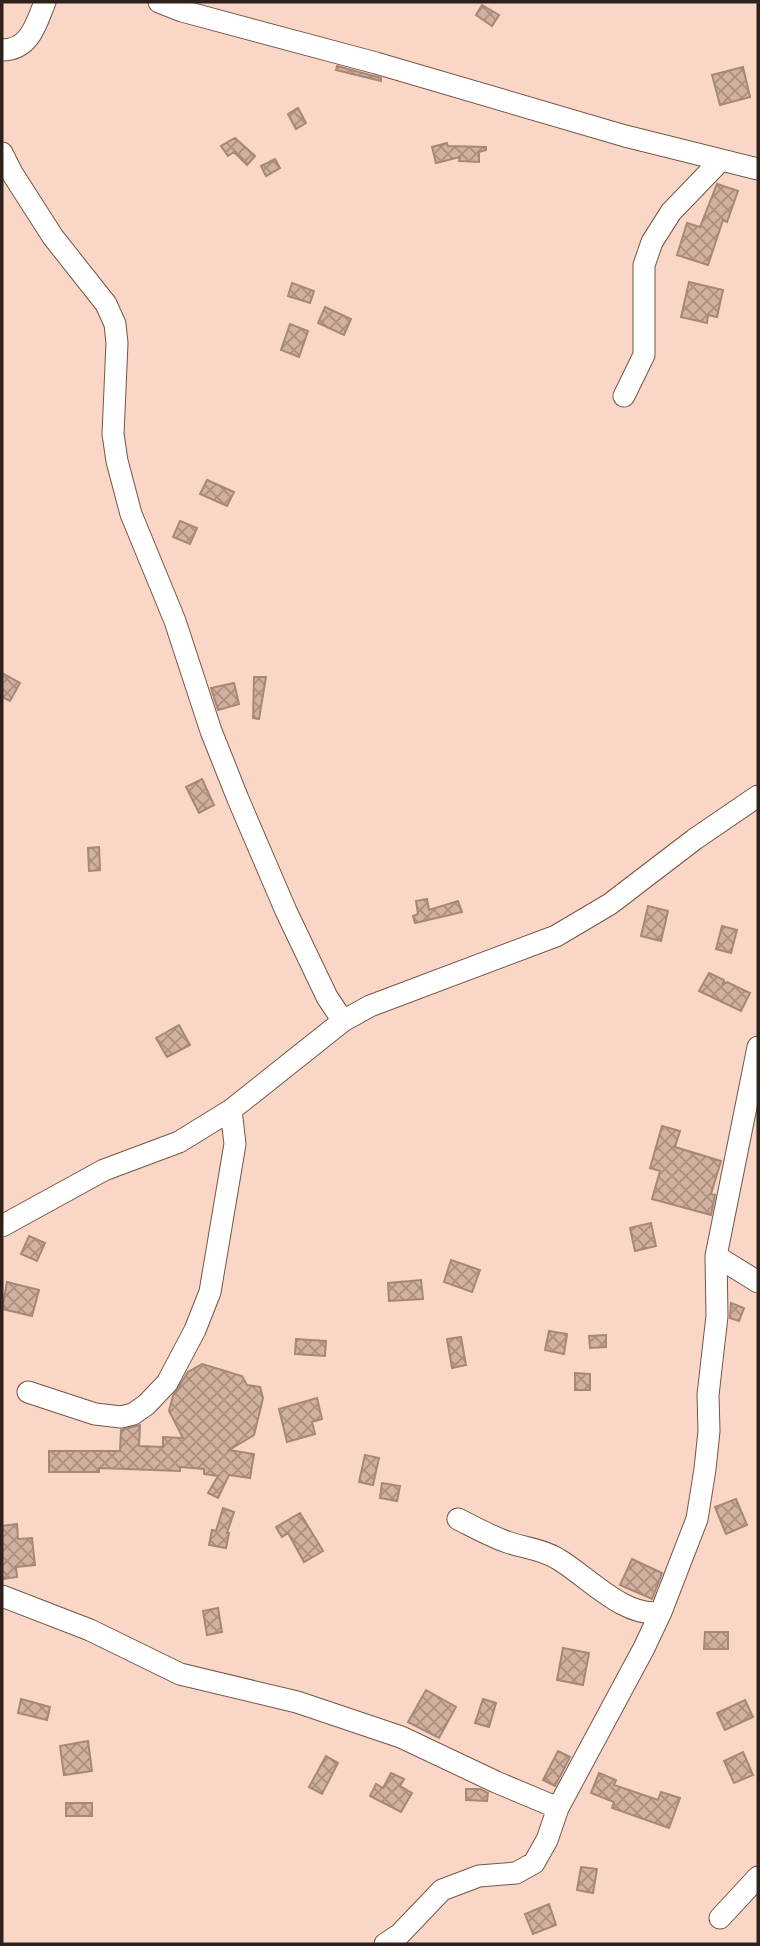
<svg xmlns="http://www.w3.org/2000/svg" width="760" height="1946" font-family="Helvetica,sans-serif">
<style>
.building{fill:url(#building-cross-hatch);stroke:#a78776;stroke-width:2}
.lines{fill:none;stroke-linecap:round;stroke-linejoin:round}
.minor-casing{stroke:#745647;stroke-width:23}
.minor{stroke:#fff;stroke-width:21}
</style>
<defs>
<pattern id="building-cross-hatch" width="8" height="8" patternUnits="userSpaceOnUse" patternTransform="scale(1.75)"><rect width="8" height="8" fill="#d2b09f"/><path d="M0 0l8 8M0 8l8-8" fill="none" stroke="#ab8f81"/></pattern>
</defs>
<rect width="100%" height="100%" fill="#f9d6c5"/>
<!-- building -->
<path class="building" d="M482,5l17,10 -7,11 -16,-11z
M337,66l44,12v3l-45,-11z
M743,67l7,30 -30,8 -8,-30z
M298,108l8,15 -10,6 -8,-15z
M235,138l20,18 -8,9 -13,-13 -6,4 -7,-10z
M447,143l1,3 38,1v3l-7,2v10l-20,-1 1,-4 -24,6 -4,-16z
M275,159l5,9 -14,8 -5,-10z
M717,184l21,7 -11,31 -4,-2 -15,45 -31,-10 10,-32 13,4z
M689,282l34,8 -6,27 -9,-2 -1,8 -26,-6z
M292,283l22,8 -4,12 -22,-7z
M325,307l26,12 -7,16 -26,-12z
M290,324l18,7 -9,26 -18,-7z
M207,480l27,12 -7,14 -27,-12z
M180,521l17,7 -7,16 -17,-7z
M2,673l18,10 -10,18 -8,-4z
M254,677h12l-7,42 -6,-1z
M234,683l5,21 -21,6 -7,-22z
M202,779l12,26 -15,8 -13,-26z
M99,847l1,23 -11,1 -1,-23z
M427,899l2,11 29,-9 4,11 -47,11 -2,-7 5,-2 -2,-13z
M648,906l20,5 -7,30 -20,-5z
M722,926l15,4 -6,23 -15,-4z
M709,973l15,7 -1,4 4,-2 23,11 -9,18 -42,-20z
M179,1025l11,20 -23,12 -11,-19z
M662,1126l18,5 -5,16 46,14 -10,33 4,1 -4,20 -59,-16 8,-28 -10,-3z
M651,1223l5,23 -21,5 -5,-23z
M29,1236l16,7 -8,18 -16,-7z
M451,1260l29,10 -8,22 -28,-10z
M421,1280l2,19 -34,2 -1,-18z
M7,1282l32,8 -7,26 -30,-7z
M731,1303l13,5 -5,13 -9,-3z
M549,1331l18,3 -3,20 -19,-4z
M606,1335v12l-16,1 -1,-12z
M461,1337l5,28 -14,3 -5,-29z
M296,1339l30,2 -1,15 -30,-2z
M202,1364l40,12 5,9 13,2 3,11 -9,37 -25,15 25,4 -4,24 -21,-3 -11,23 -10,-5 10,-17 -14,-2v-5l-24,-2v4l-81,-3v4h-50v-21h71l1,-21 19,-5 -1,21 24,1v-10l20,1 -14,-27 4,-15 15,-24z
M575,1373l15,1v16h-15z
M317,1398l5,21 -10,3 3,12 -28,8 -8,-33z
M365,1455l14,3 -6,27 -14,-3z
M382,1483l18,3 -3,15 -17,-3z
M736,1499l11,26 -21,9 -11,-27z
M223,1508l11,4 -7,21h2l-3,15 -17,-3 3,-15 4,1z
M300,1513l23,38 -19,11 -16,-29 -6,4 -6,-10z
M17,1524l1,15 14,-1 3,27 -19,2 1,10 -15,2v-53z
M632,1559l30,14 -10,26 -32,-14z
M218,1608l4,24 -15,3 -4,-24z
M705,1632h23v17h-24z
M563,1648l26,5 -6,32 -26,-5z
M426,1690l30,17 -17,31 -31,-16z
M21,1699l29,8 -3,13 -29,-7z
M483,1699l13,4 -7,24 -14,-4z
M745,1700l8,17 -28,13 -8,-17z
M88,1741l4,30 -28,4 -4,-29z
M558,1751l12,6 -15,29 -12,-6z
M743,1752l10,23 -19,8 -10,-22z
M326,1756l12,7 -16,31 -13,-7z
M391,1773l13,6 -4,7 12,7 -11,19 -31,-16 6,-12 7,4z
M599,1773l17,7 -2,5 44,15 3,-8 19,6 -11,30 -57,-20 2,-6 -23,-9z
M466,1789h14l8,4 -1,8 -21,-1z
M66,1803h26v13h-26z
M581,1867l16,2 -4,24 -16,-3z
M549,1904l7,21 -23,9 -8,-20z"/>
<g class="lines">
<defs>
<path id="minor" d="M159,2l23,9 194,52 249,73 133,33
M2,50c28,0 34,-26 43,-48
M2,153l10,20 41,64 53,67 9,20 2,19 -4,91 4,27 14,53 44,107 36,110 27,68 48,112 41,86 16,24
M624,396l20,-41v-90l8,-23 19,-30 50,-52
M2,1226l102,-56 75,-28 52,-32 112,-89 27,-15 186,-70 54,-32 85,-65 63,-43
M716,1256l42,26
M28,1392l67,22 26,3 12,-3 13,-9 21,-22 28,-53 15,-38 25,-148 -4,-34
M458,1519c16,8 32,17 49,23 17,6 35,7 51,17 29,17 67,60 103,53
M2,1596l88,34 90,44 117,28 104,35 95,45 62,26
M720,1918l38,-41
M385,1944l15,-10 42,-44 37,-14 37,-3 18,-10 13,-23 11,-32 86,-160 17,-36 36,-93 8,-50 4,-38 -1,-36 9,-79 -1,-60 42,-209"/>
</defs>
<!-- minor casing -->
<use href="#minor" class="minor-casing"/>
<!-- minor -->
<use href="#minor" class="minor"/>
</g>
<!-- border -->
<rect width="760" height="1946" fill="none" stroke="#2e211b" stroke-width="7"/>
</svg>
